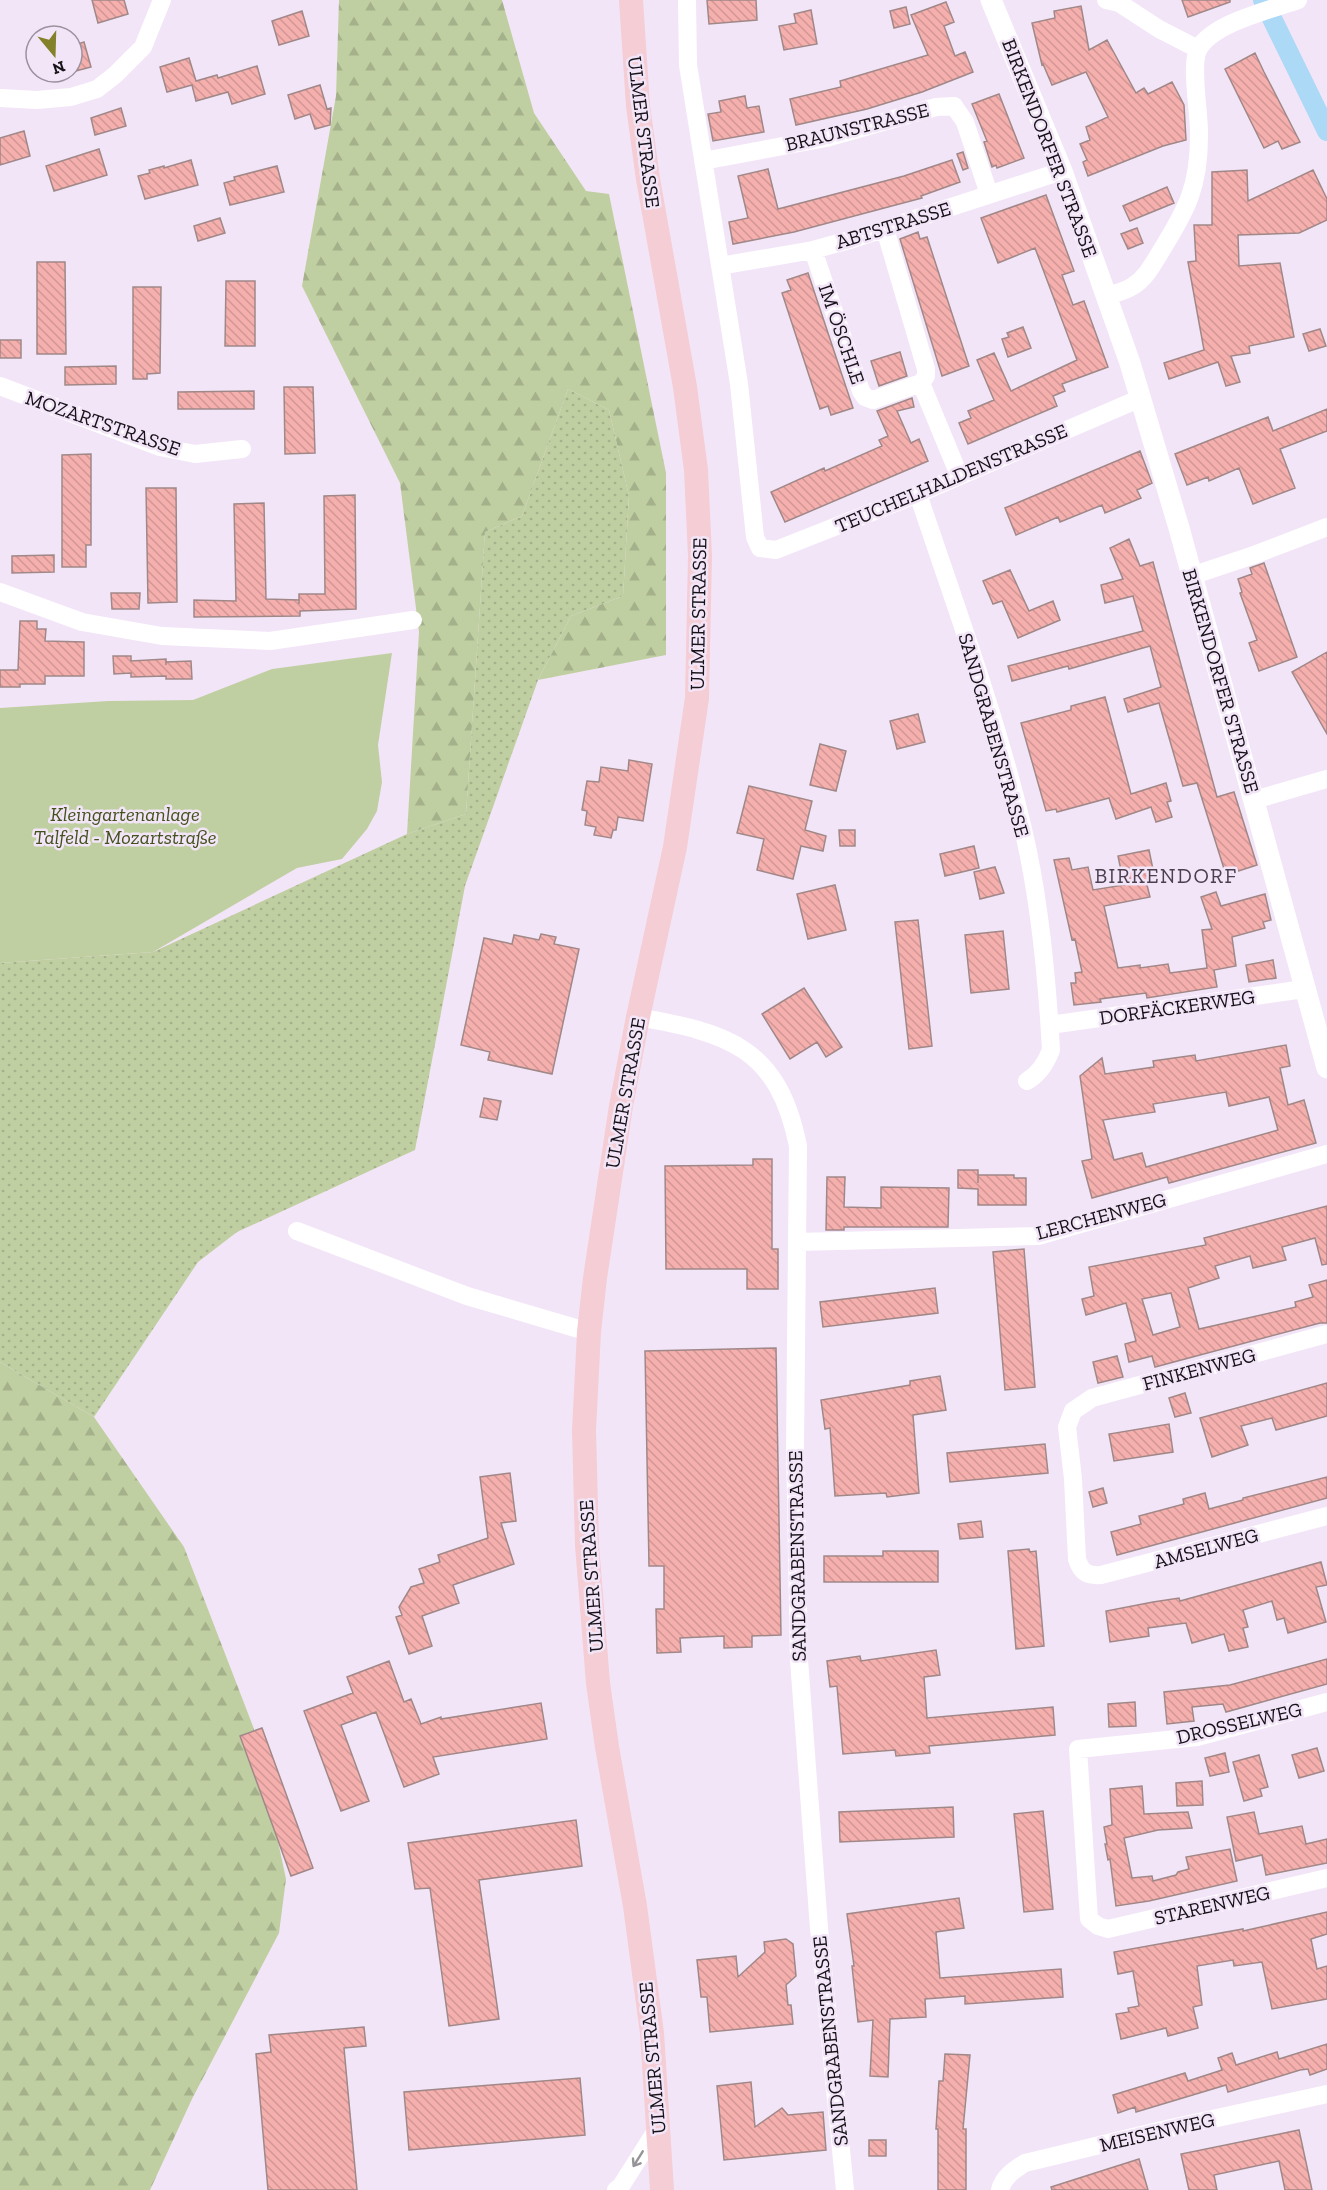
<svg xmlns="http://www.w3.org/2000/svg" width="1327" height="2190" font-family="'Zilla Slab',serif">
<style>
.grass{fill:url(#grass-dots)}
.forest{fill:url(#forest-firs)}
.garden{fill:#c0cfa1}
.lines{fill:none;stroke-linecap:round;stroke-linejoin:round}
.canal{stroke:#acd9f5;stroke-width:20}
.building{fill:url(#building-back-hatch);stroke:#a08888;stroke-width:1.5;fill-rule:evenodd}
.minor{stroke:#fff;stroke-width:18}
.tertiary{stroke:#fff;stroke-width:21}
.secondary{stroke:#f5cdd4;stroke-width:24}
.oneway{stroke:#969497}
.labels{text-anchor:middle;stroke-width:5;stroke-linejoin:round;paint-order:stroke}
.street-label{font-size:20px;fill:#161218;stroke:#f3e5f8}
.park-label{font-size:20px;font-style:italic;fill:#42511b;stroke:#f3e5f8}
.neighbourhood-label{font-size:21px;letter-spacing:1.5px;fill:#4b404f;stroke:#f3e5f8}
</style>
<defs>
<pattern id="grass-dots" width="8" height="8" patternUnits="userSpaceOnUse" patternTransform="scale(1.5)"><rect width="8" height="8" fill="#c0cfa1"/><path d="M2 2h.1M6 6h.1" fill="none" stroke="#a4b18a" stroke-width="1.8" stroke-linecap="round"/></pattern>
<pattern id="forest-firs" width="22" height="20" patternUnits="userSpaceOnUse" patternTransform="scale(1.5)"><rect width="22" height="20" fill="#c0cfa1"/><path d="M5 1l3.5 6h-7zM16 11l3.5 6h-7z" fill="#a4b18a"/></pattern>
<pattern id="building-back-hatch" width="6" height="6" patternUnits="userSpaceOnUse" patternTransform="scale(1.5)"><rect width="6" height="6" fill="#f5b0ae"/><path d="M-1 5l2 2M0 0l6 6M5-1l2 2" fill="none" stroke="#d19695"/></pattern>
</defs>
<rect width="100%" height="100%" fill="#f3e5f8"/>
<!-- grass -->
<path class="grass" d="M568,389l41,21 20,86 -6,100 -52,20 -33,64 -73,206 -50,264 -178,82 -39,30 -104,155 -94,-55v-399l153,-11 254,-118 59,-20 19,-282 37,-16z"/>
<!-- forest -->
<path class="forest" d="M339,0h163l32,113 52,78 23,3 57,279v182l-128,25 33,-64 52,-20 6,-100 -20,-86 -41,-21 -46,127 -37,16 -19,282 -59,20 12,-202 -19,-149 -98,-197 34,-190z
M0,1362l94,55 90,130 70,182 32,150 -7,54 -87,166 -42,91h-150z"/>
<!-- garden -->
<path class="garden" d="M392,653l-14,92 4,37 -5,29 -10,18 -25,30 -45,9 -144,84 -153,11v-255l108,-7 85,-1 79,-31z"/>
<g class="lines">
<!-- canal -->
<path class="canal" d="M1263,0l64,131"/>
</g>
<!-- building -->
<path class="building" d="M92,0h32l4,14 -30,9z
M707,0h49l1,20 -48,4z
M1182,0h48v2l-42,15z
M946,2l8,20 -10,4 11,30 10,-4 8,20 -51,20 -55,17 -71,16 -6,-26 51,-12 -1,-6 88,-26 -17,-40z
M1081,6l8,44 18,-10 29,53 8,-5 4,6 24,-12 12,23 2,35 -23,6 -75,30 -5,-14 4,-2 -7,-16 10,-4 -4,-13 22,-10 -22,-45 -34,13 -9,-21 -1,1 -10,-42 23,-5 -1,-7z
M906,7l4,17 -16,4 -4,-17z
M811,10l6,34 -33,6 -5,-24 17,-3 -2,-9z
M302,11l7,25 -30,9 -7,-24z
M84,42l7,25 -19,5v-26z
M1255,53l9,19 36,70 -18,7 -4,-8 -14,7 -39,-79z
M189,58l7,23 21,-6 1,3 39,-12 8,28 -33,10 -4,-12 -32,9 -4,-16 -25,7 -7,-25z
M320,85l7,24 4,-1 -1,17 -15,4 -5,-15 -15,5 -7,-24z
M999,94l25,64 -27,10 -1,-3 -4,2 -8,-25 3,-1 -15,-37z
M745,96l2,12 12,-2 5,26 -51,9 -5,-27 13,-2 -2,-11z
M121,108l5,18 -31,9 -4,-17z
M24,131l6,25 -30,9v-27z
M99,149l8,26 -53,16 -8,-25z
M963,152l5,16 -5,2 -6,-16z
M191,160l7,25 -53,14 -7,-23 12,-3 -1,-3 15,-4v2z
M952,160l8,22 -39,14 1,2 -128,34 -61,12 -4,-22 19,-4 -10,-42 30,-7 10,40 126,-33z
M277,166l7,26 -54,13 -6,-22 11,-3 -1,-3z
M1247,170l1,31 65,-31 14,29v21l-28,13 -61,2 1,31 41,-3 14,74 -45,9 1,7 -19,3 9,26 -14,4 -8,-24 -49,17 -5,-16 40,-13 -16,-88 8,-1 -2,-36h18v-53z
M1167,187l7,16 -44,18 -7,-15z
M1046,195l28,76 -12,4 11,30 11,-4 24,66 -46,17 3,7 -12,5 4,10 -89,38 -9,-21 12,-5 -3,-7 26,-11 -17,-40 17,-7 17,38 66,-31 -42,-112 -37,15 -17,-45z
M220,218l5,15 -27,8 -4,-15z
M1137,228l6,15 -15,6 -7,-15z
M918,232l2,7 7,-2 42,129 -27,10 -42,-137z
M37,262h28l1,92h-29z
M808,273l45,135 -22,7 -3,-9 -8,3 -38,-116 9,-3 -4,-10z
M226,281h29v65h-30z
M133,287h28l-1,86 -13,1v5h-14z
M1023,327l8,21 -23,9 -6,-18 7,-2 -2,-4z
M1320,329l6,17 -17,5 -6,-17z
M0,340h21v18h-21z
M900,352l7,24 -28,10 -8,-25z
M116,366v18l-51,1v-18z
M284,387h29l2,66 -30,1z
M254,391v18h-76v-17z
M912,398l2,9 -17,4 14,32 8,-4 9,22 -143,61 -14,-30 53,-24 1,3 57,-25 -3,-6 9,-4 -11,-25z
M1327,409v22l-47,18 15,39 -42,16 -14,-36 -30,13 -1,-4 -21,8 -12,-31 93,-37 5,14z
M1140,451l12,32 -15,7 4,8 -36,15 -3,-8 -42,17 -2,-5 -42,18 -11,-27z
M91,454v91h-5v22h-24v-112z
M146,488h30l1,114 -29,1z
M355,495l1,114 -56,2v5l-106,1v-17l42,1 -2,-97 30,-1 2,96 33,1v4v-10h26l-1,-98z
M1129,539l11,27 13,-4 64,235 17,-5 23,73 -31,10 -29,-92 -14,3 -24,-83 -31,9 -4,-13 37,-12 -11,-41 -81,23 -1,-3 -56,15 -4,-15 135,-35 -10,-35 -28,7 -4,-18 22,-6 -13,-31z
M54,555v17l-42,1v-17z
M1264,563l33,94 -38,14 -10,-28 8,-3 -17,-47 2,-1 -4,-13 14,-5 -2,-6z
M1010,570l19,41 24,-10 7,19 -42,18 -16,-37 -9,3 -10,-23z
M111,593h29l-1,16h-27z
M20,621h17v8h9l-1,12 39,1v34h-39v8h-25v3h-20v-17h18z
M1327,652v82l-35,-62z
M113,656h18v5l35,-2v6v-3l25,-1 1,18h-26v-3l-35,1v-4l-17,1z
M1105,697l26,97 35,-11 5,18 -4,1 5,15 -16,5 -5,-15 -35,12 -7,-21 -52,14 -1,-3 -10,2 -25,-88 50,-13v-4z
M918,714l7,28 -28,7 -7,-28z
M820,744l26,7 -10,40 -26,-6z
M629,760l23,4 -9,57 -25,-4 -2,13h-3l-2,8 -17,-3 2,-8 -11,-2 2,-14 -5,-1 5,-29 12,1 2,-15 27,4z
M749,786l63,15 -7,29 21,6 -3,15 -22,-5 -8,33 -36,-9 7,-31 -27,-6z
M839,830h16v16h-15z
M974,846l5,22 -34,8 -5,-22z
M1149,850l6,29 -9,2 4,16 -46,9 14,62 22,-3v3l28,-4 2,9 37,-5 -5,-38 10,-1 -11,-32 15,-5 5,14 44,-12 6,26 -8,2 2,6 -33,9 4,29 -22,4 3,17 -70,11 -1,-5 -46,6 1,3 -27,3 -3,-22h5l-1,-10 7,-1 -7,-33 -3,1 -18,-80 15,-2 3,12 16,-3 5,23 31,-5 -6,-29z
M995,867l9,26 -24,6 -6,-27z
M835,885l11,45 -38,9 -11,-45z
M918,920l14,126 -23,3 -14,-127z
M1003,931l6,58 -38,4 -6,-58z
M541,934l15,3 -2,7 25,5 -27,125 -64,-14 2,-8 -29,-7 23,-107 28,6 2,-9 25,5z
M1273,960l3,18 -27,4 -3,-17z
M804,988l38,59 -16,10 -9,-15 -27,17 -28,-45z
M1286,1045l4,21 -10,2 8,37 16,-5 12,43 -147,40 -2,-6 -75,21 -10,-37 10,-2 -12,-83 22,-18 3,16 49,-7 -1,-6 42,-6 1,6zM1226,1092l3,14 40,-9 9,33 -132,37 -4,-14 -28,7 -11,-40 52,-8 -2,-8z
M484,1098l17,3 -4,19 -17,-3z
M753,1159h19v90h6v40h-31v-20h-81l-1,-103 88,-1z
M958,1170h20v13v-8h36v3h12v27h-48v-16l-20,-1z
M827,1177h18l-1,30 37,1v-21l68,1 -1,39h-104v3h-18z
M1327,1206v58l-5,1 -7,-27 -33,9 4,13 -33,8 -3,-12 -35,10 4,12 -31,10 11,41 97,-22 -1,-5 18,-5 -4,-12 18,-5v43h-7l-165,44 -3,-11 -23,6 -4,-18 11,-3 -10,-38 -40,12 -4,-16 12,-3 -5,-29 117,-22 -2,-7zM1171,1293l9,34 -27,8 -11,-36z
M1024,1249l11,138 -30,3 -12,-138z
M935,1288l3,25 -115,14 -3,-25z
M776,1348l5,287 -29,1v11l-28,1v-12l-44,2 1,14 -24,1 -1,-44h8v-43h-15l-4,-215z
M1117,1356l6,21 -25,6 -5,-21z
M940,1376l6,34 -33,5 6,78 -32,4 -1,-4 -51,3 -5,-68 -5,1 -4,-29 89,-15v-4z
M1327,1383v33l-51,14 -4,-12 -31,8 7,19 -36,12 -12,-39z
M1185,1393l6,20 -16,4 -6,-19z
M1169,1424l4,28 -59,9 -5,-27z
M1045,1444l3,29 -98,9 -3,-29z
M510,1473l6,48 -15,2 13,41 -61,21 6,18 -37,13 10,30 -23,8 -13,-37 6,-2 -3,-8 12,-20 13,-4 -5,-14 21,-7 -2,-7 50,-17 -8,-61z
M1327,1477v21l-210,57 -6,-23 30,-8 -2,-8 45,-12 -1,-5 22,-6 4,16 34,-9v-2z
M1103,1488l4,15 -14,4 -4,-15z
M981,1521l2,16 -23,2 -2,-15z
M1029,1549l1,3 6,-1 8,95 -28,3 -8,-98z
M883,1551h55v31h-114v-26h59z
M1321,1562l6,23 -11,2 10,35 -38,11 -4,-15 -7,2 -5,-19 -29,9 5,17 -5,1 5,19 -19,4 -5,-17 -32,9 -6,-20 -38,5 1,8 -39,6 -4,-31 47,-9 26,-4 1,3z
M936,1650l4,25 -16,2 3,41 126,-11 2,28 -126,11 1,7 -34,3 -1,-6 -52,4 -6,-68 -7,1 -3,-26 33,-5 1,5z
M1327,1659v25l-101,28 -3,-8 -31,3 2,14 -27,3 -3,-32 66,-7z
M389,1661l15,41 7,-3 10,25 20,-7v2l100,-16 6,36 -114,18 6,17 -35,13 -28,-75 -35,13 28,76 -28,10 -37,-100 49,-18 -6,-16z
M1135,1702l1,24 -27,1 -1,-23z
M262,1728l51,140 -22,8 -51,-140z
M1317,1748l7,23 -25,7 -7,-23z
M1225,1753l4,19 -19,4 -5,-18z
M1259,1755l9,32 -8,2 2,7 -18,5 -11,-39z
M1202,1781l1,24 -26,1 -1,-23z
M1142,1786l2,28 44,-2 4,16 -34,2 -34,8 8,40 20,-2 1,5 23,-6 2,-3 11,-3 -3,-12 44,-8 7,32 -88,20 -33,5 -6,-47 -2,1 -3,-16h2l-3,-17 8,-2 -2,-36z
M953,1807l1,30 -114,5 -1,-30z
M1043,1811l10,98 -29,3 -10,-98z
M1254,1812l5,22 43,-8 4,18 21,-5v24l-61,12 -4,-20 -26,6 -9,-44z
M576,1820l6,46 -103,14 20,139 -50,7 -19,-138 -15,1 -7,-46z
M959,1898l5,30 -28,4 4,46 121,-9 2,28 -98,7v-8l-40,3 1,18 -36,2 -2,58 -18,-1 3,-56 -15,2 -6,-56h2l-7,-52z
M1327,1912v22l-16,5 6,30 10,-3v33l-55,10 -10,-47 -28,4 -1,-6 -36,6 5,39 -9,2 5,21 -30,8 -2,-8 -45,11 -5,-25 13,-2 -1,-4 11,-2 -6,-35 -15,3 -4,-22 129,-23v2z
M786,1939l7,5 3,32 -10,9 2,20h3l2,19 -83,8 -3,-35h-6l-4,-37 39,-4 2,21 27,-25 -1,-10z
M364,2027l2,19 -22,2 13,142h-89l-12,-136 15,-2 -2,-17z
M1327,2044v25l-17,6 -2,-6 -8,1 -72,22 -2,-7 -90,27 -1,-5 -17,6 -5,-18 72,-22 3,8 34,-11 -4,-12 14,-5 4,12 41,-13 2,7z
M945,2054l25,1 -7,74h3v61h-28v-61h-2l3,-48h4z
M580,2078l5,57 -176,15 -5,-58z
M751,2082l4,45 27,-19 6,7 35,-3 3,38 -102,10 -7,-74z
M1299,2130l13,60h-27l-6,-29 -65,14 3,15h-28l-8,-36z
M869,2140h17v16h-17z
M1139,2159l9,31h-96l-1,-3z"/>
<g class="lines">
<!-- minor -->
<path class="minor" d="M687,0l1,65 51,319 16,153 5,11 16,2 142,-56 223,-96
M1106,0l13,3 40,26 39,20
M0,98l37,2 34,-3 26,-8 18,-14 28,-28 19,-47
M703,161l123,-23 110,-31 18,-1 11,16 24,72
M813,250l48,141 4,6 8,3 48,-17 5,-7v-7l-41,-140
M720,266l93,-16 40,-11 209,-68
M1107,296c8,-3 19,-5 26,-10 13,-8 20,-22 28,-35 26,-42 38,-64 38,-115 1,-21 -9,-70 -1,-86 13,-27 73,-40 100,-50
M921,383l38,92
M0,386l160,61 35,7 47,-5
M918,494c37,111 78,221 105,335 17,71 24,148 28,221 -5,13 -12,24 -24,31
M1191,576l63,-21 73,-28
M0,592l82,30 80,14 108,5 143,-21
M1254,800l73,-21
M638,1017c90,16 140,30 160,129l-3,301 4,213 20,268 26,262
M1050,1025l254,-36
M297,1231l170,65 122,36
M797,1242l241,-6 289,-82
M1327,1334l-235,64 -19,13 -6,16 6,52 4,80c4,13 10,17 24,16l226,-59
M1327,1702l-130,35 -119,12 11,170 9,7 10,3 219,-51
M616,2190l5,-4 38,-60
M1000,2190c3,-13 14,-20 25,-27l137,-33 165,-36"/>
<!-- tertiary -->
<path class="tertiary" d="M991,0l71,171 68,192 49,165 148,540"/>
<!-- secondary -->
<path class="secondary" d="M631,0l7,106 10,73 37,208 11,83 4,86 -3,142 -22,149 -37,170 -17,89 -26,172 -6,54 -5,98 3,115 11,138 9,64 28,159 17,127 10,157"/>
</g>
<!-- one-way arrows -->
<defs><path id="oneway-shaft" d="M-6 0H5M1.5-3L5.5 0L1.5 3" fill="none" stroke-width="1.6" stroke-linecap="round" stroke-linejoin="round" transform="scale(1.5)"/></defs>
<use class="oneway" href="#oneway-shaft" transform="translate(638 2159) rotate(122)"/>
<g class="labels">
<!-- street labels -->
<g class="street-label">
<text transform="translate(857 127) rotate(-14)" y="7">BRAUNSTRASSE</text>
<text transform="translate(644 132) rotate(83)" y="7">ULMER STRASSE</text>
<text transform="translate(1050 148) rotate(69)" y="7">BIRKENDORFER STRASSE</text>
<text transform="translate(893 225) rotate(-17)" y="7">ABTSTRASSE</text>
<text transform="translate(842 334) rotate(71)" y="7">IM ÖSCHLE</text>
<text transform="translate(103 423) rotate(19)" y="7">MOZARTSTRASSE</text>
<text transform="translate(951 478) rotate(-23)" y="7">TEUCHELHALDENSTRASSE</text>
<text transform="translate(698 614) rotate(-89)" y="7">ULMER STRASSE</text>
<text transform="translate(1221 681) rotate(74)" y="7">BIRKENDORFER STRASSE</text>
<text transform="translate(994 735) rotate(74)" y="7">SANDGRABENSTRASSE</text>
<text transform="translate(1177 1007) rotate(-8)" y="7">DORFÄCKERWEG</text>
<text transform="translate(625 1093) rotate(-80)" y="7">ULMER STRASSE</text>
<text transform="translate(1101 1216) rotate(-15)" y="7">LERCHENWEG</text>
<text transform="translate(1199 1369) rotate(-15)" y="7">FINKENWEG</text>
<text transform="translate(1206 1548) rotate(-15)" y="7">AMSELWEG</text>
<text transform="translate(797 1556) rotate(-91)" y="7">SANDGRABENSTRASSE</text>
<text transform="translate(591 1576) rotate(-94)" y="7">ULMER STRASSE</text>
<text transform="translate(1239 1723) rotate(-13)" y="7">DROSSELWEG</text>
<text transform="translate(1212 1905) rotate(-13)" y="7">STARENWEG</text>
<text transform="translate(830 2041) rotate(-96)" y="7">SANDGRABENSTRASSE</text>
<text transform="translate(652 2058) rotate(-95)" y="7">ULMER STRASSE</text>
<text transform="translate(1157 2132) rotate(-13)" y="7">MEISENWEG</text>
</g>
<!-- park labels -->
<g class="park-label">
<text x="125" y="821">Kleingartenanlage<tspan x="125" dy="23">Talfeld - Mozartstraße</tspan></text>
</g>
<!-- neighbourhood labels -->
<g class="neighbourhood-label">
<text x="1166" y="883">BIRKENDORF</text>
</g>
</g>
<!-- north arrow -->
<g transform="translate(54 54) rotate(161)"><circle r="28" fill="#f3e5f8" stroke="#9b919e" stroke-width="1.5"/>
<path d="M0-4.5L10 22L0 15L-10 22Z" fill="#838129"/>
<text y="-9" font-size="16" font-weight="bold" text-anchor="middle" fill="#161218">N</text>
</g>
</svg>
